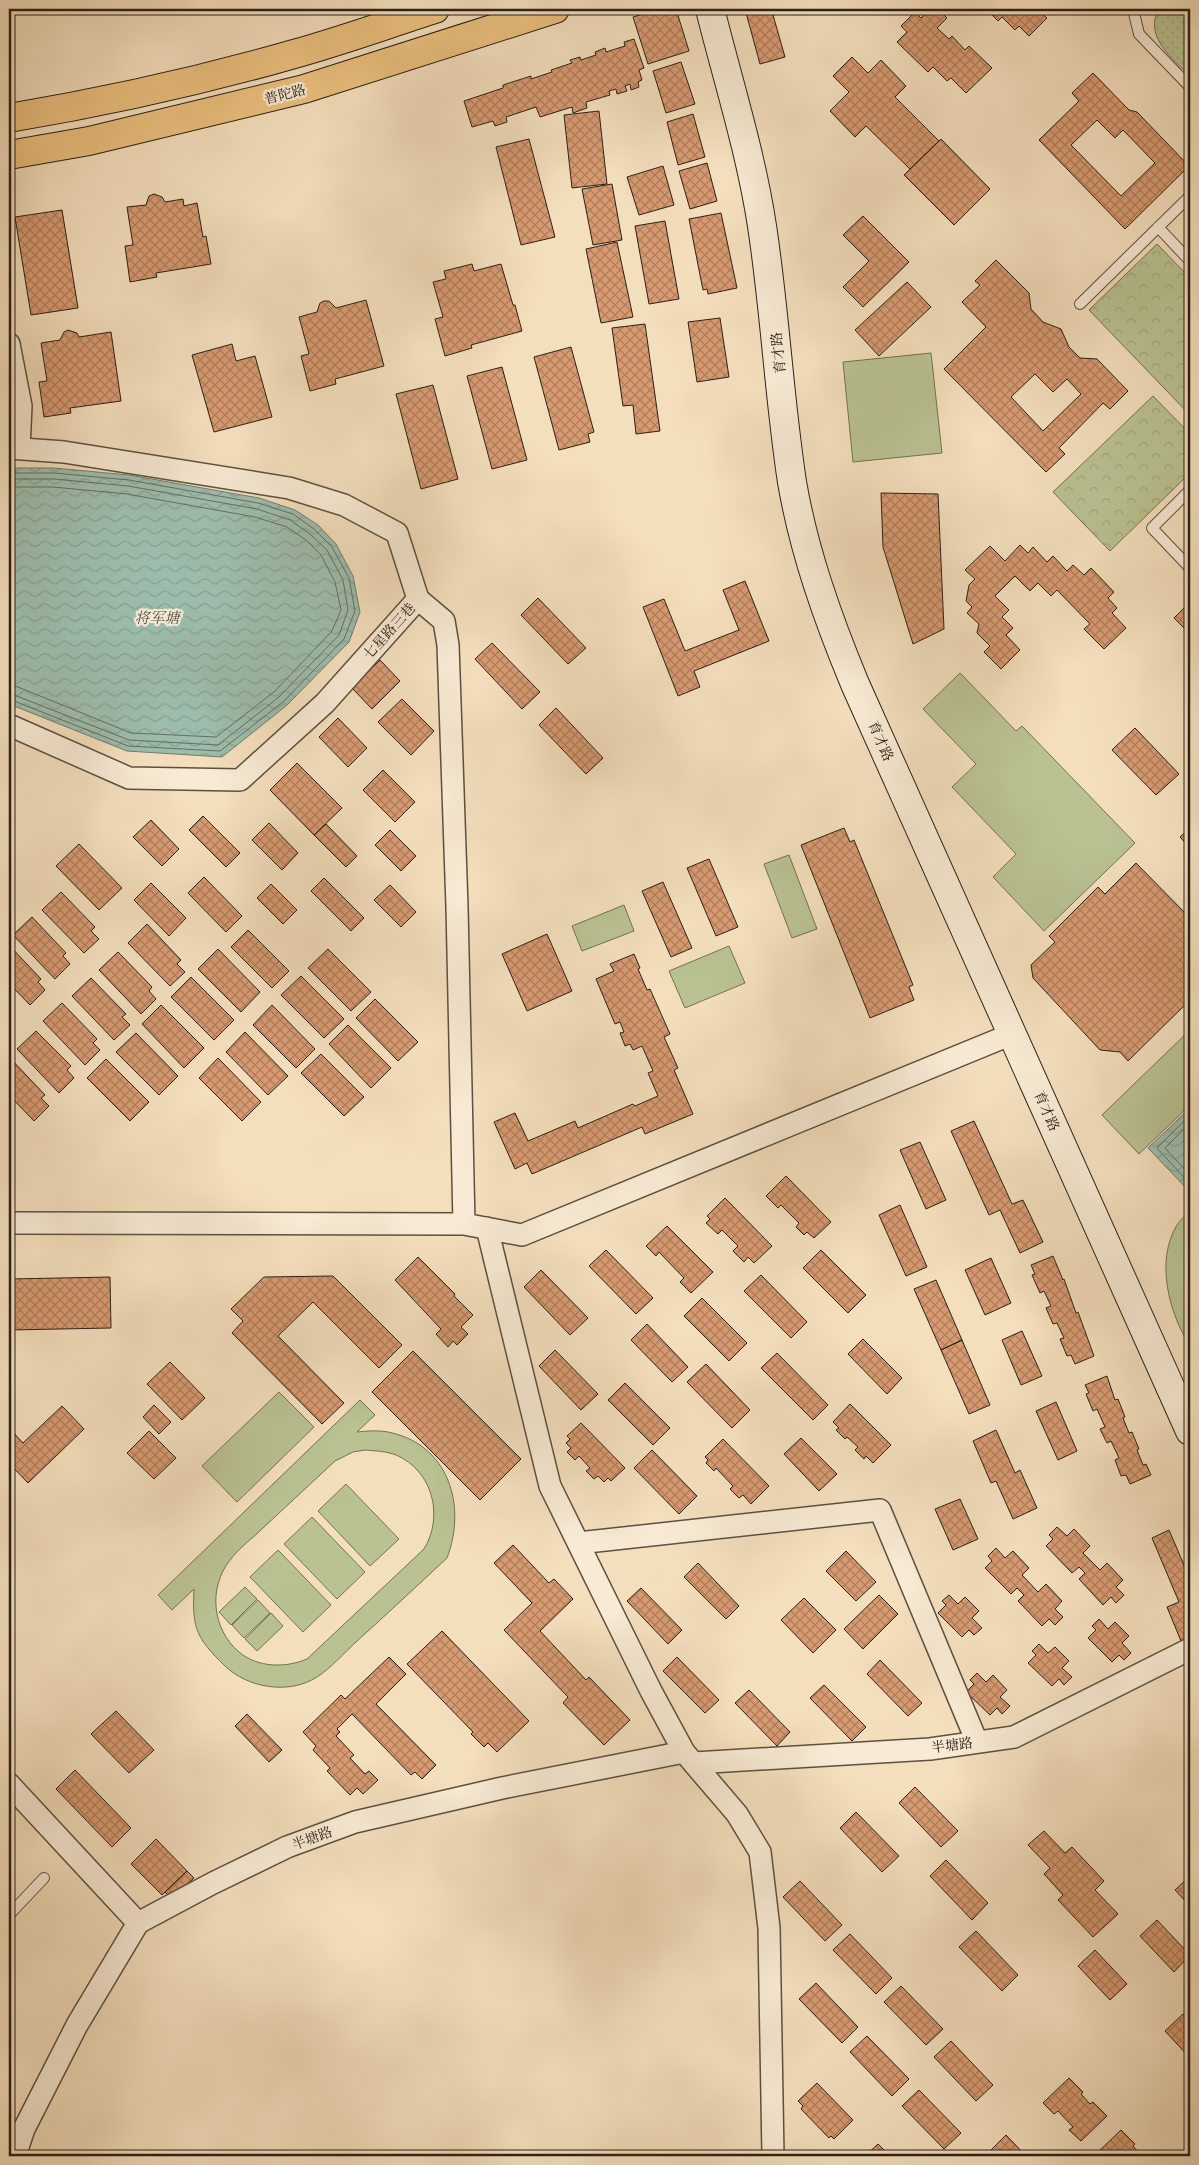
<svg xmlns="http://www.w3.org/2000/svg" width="1199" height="2165" font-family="Vollkorn,'Noto Serif SC',serif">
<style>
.grass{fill:url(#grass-dots);stroke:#727154}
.park{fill:url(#park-crowns);stroke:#727154}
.pitch{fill:#bac292;stroke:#727154;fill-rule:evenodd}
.water{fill:url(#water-waves);stroke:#6f7e70}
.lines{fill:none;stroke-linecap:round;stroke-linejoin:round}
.shore{stroke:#646e62;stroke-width:1}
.building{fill:url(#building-cross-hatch);stroke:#2b2017;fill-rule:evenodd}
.service-casing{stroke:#5d5040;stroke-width:12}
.minor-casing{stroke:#5d5040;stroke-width:24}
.secondary-casing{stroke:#2b2017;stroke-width:30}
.primary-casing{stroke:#2b2017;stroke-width:30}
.service{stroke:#f8ead4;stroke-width:10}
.minor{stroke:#f8ead4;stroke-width:21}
.secondary{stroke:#f8ead4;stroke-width:28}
.primary{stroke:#eac07e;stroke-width:28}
.labels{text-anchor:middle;stroke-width:4.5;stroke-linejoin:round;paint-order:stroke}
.street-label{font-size:14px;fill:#2b2017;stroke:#f8ead4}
.water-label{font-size:15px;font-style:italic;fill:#4d4f44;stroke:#f8ead4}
</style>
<defs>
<pattern id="grass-dots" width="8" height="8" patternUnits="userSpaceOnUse" patternTransform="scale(1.25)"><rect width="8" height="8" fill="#bac292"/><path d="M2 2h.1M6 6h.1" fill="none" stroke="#a0a67d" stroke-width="1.8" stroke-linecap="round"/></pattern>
<pattern id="park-crowns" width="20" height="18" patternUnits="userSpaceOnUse" patternTransform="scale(1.25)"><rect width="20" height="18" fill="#bac292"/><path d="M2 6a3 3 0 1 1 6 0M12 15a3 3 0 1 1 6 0" fill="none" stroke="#a0a67d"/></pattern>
<pattern id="water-waves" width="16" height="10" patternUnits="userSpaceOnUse" patternTransform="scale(1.25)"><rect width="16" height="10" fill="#9dbdac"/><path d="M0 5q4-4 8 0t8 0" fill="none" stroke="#87a293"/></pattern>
<pattern id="building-cross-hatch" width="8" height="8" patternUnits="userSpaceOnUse" patternTransform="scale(1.25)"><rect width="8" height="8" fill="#d89a71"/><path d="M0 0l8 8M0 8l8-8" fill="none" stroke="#af7d5c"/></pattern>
</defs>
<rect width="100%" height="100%" fill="#f4dfbd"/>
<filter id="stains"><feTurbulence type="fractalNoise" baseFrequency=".004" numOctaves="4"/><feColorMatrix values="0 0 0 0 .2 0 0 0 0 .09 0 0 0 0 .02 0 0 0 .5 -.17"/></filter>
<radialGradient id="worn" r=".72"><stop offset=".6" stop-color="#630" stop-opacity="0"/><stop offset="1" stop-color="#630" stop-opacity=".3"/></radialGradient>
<!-- grass -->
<path class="grass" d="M1159,9h31v67c-17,-17 -47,-40 -31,-67z"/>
<!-- park -->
<path class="park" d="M1157,244l33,34v137l-101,-105z
M1153,396l37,38v39l-80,78 -57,-59z"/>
<!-- pitch -->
<path class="pitch" d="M931,353l11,100 -89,9 -10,-100z
M960,673l56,58 6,-5 113,117 -91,88 -51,-54 23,-23 -64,-67 24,-23 -53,-55z
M789,855l28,74 -25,9 -28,-74z
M624,905l10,26 -52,20 -10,-25z
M729,946l16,37 -60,25 -16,-37z
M1190,1030v75l-51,49 -37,-39z
M1190,1211v135c-21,-33 -35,-85 -13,-121 3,-5 9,-10 13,-14z
M279,1392l35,35 -77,75 -35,-36z
M360,1400l15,15 -18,17c11,-1 20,-2 31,0 61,12 79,74 59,126 -30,28 -60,56 -90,83 -13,12 -26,27 -40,36 -28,18 -69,11 -92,-11 -29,-28 -33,-38 -31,-77l-22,21 -14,-15zM365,1450c10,1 21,1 31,5 37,16 48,61 28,94l-117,110c-21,9 -49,9 -68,-7 -27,-23 -31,-64 -9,-92 9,-12 23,-22 33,-32 24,-22 48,-45 72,-67l18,-9z
M346,1484l53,55 -29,27 -52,-55z
M312,1517l53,55 -28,27 -53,-55z
M278,1550l53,55 -28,27 -53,-55z
M245,1587l12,12 -26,26 -12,-13z
M258,1600l12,13 -26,25 -12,-13z
M271,1613l12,13 -26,25 -12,-12z"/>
<!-- water -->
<path class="water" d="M9,468h45l75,7 130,23 36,12 23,15 18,19 17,32 7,36 -11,30 -63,64 -64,51 -95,-6 -118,-47z
M1190,1108v84l-42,-44z"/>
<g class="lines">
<!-- shore -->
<path class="shore" d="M9,473h45l75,7 129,23 35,11 21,15 18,18 17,31 6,33 -11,28 -61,63 -63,49 -92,-5 -119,-47
M9,479h45l74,7 129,23 33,11 20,14 17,16 16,30 5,30 -9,25 -60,62 -61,48 -89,-5 -120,-47
M9,487h44l74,7 128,23 32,10 19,13 15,15 14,27 6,28 -9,21 -58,61 -58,45 -85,-4 -113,-46 -9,-2
M1190,1115l-33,33 33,36
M1190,1123l-25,25 25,27"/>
</g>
<!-- building -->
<path class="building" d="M659,9h17l13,42 -41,13 -15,-47z
M745,9h50l-22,6 12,42 -25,7z
M930,9h8l9,9 -10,10 12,11 3,-3 13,14 4,-4 23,22 -26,25 -15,-15 -4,3 -14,-14 -5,5 -31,-30 10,-10 -6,-6 14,-14 6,6z
M986,9h51l10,9 -18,18 -10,-10 -4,4 -13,-13 -4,4z
M634,39l10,29 -5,2 3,10 -4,2 1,5 -8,3 -1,-6 -5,2 2,5 -10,3 -1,-5 -7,2 1,4 -24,7 1,6 -14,5 -1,-6 -32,10 -4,-10 -30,10 1,5 -12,4 -2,-5 -21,6 -8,-26 39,-13v-3l28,-9v3l21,-7 -1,-2 21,-7 -2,-3 10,-3 1,3 15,-5 -1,-3 10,-4 1,4 19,-6 -1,-4z
M852,57l16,16 13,-13 25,26 -11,11 44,44 -29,28 -44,-43 -11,11 -25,-26 19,-19 -16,-16z
M681,62l14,42 -29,9 -13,-42z
M1093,73l36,37 8,2 52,54 -64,63 -86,-89 40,-39 -7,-8zM1097,120l18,18 8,-8 32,33 -34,33 -50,-51z
M599,111l8,73 -35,4 -8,-73z
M693,114l12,43 -27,8 -11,-43z
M529,139l26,98 -34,8 -25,-98z
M941,139l49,50 -36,36 -50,-50z
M707,163l10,38 -27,8 -11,-38z
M663,166l11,39 -35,10 -12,-38z
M612,184l10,56 -29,5 -11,-56z
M154,194l8,3 3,5 18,-3 1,7 13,-3 6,34 3,-1 5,28 -55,9 1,4 -27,5 -5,-36 8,-1 -6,-38 19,-2 3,-9z
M62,210l16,98 -47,7 -16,-98z
M721,213l16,75 -29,6 -1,-5 -4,1 -14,-71z
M863,216l46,46 -46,45 -20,-20 26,-26 -26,-26z
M665,221l14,78 -30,5 -14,-78z
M617,242l16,75 -32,6 -15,-74z
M996,260l33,33 2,16 12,13 18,7 8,18 11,11 17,1 31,32 -18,18 -7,-6 -44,45 6,6 -19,18 -102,-103 42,-42 -24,-25 18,-17 -5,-4zM1035,374l18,18 14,-13 14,15 -38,37 -32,-34z
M472,264l2,7 27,-7 12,41h2l7,26 -51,14 1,3 -27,8 -10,-37 8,-2 -10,-35 13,-3 -2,-8z
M907,282l24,25 -52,49 -24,-26z
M366,300l18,66 -49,13 1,5 -26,7 -9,-35 8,-2 -10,-37 18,-5 3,-9 4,-2h5l7,7z
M720,318l9,59 -32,5 -9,-60z
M645,324l15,107 -24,3 -3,-29 -10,1 -11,-78z
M68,330l9,3 2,4 32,-5 10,69 -51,7 1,5 -27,4 -5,-35 8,-1 -6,-38 19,-3 4,-8z
M232,344l4,17 19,-5 17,61 -58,15 -22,-77z
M571,347l23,85 -6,2 2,8 -31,8 -25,-93z
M502,367l25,93 -35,9 -25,-93z
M433,385l25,94 -37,10 -25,-95z
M881,493l57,1 6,135 -31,15 -30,-97z
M1020,545l8,8 5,-6 14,15 6,-6 14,15 6,-6 11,10 7,-7 23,24 -6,6 9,10 -5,5 14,15 -22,21 -20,-20 6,-5 -33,-34 -6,6 -13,-13 -8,8 -15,-15 -20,20 14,14 -7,7 11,11 -7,7 14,15 -19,19 -17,-17 6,-6 -13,-13 2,-9 -12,-11 5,-6 -6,-6 3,-16 6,-6 -10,-9 25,-24 15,15z
M745,581l24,60 -75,30 6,16 -22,9 -35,-89 21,-8 21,52 54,-21 -16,-40z
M538,598l48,50 -18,16 -47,-49z
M1190,602v32l-16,-16z
M492,643l48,49 -18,17 -47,-50z
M380,660l20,21 -28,28 -20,-21z
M402,699l32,32 -23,24 -33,-33z
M556,708l47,50 -17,16 -47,-49z
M338,718l29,30 -19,19 -29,-30z
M1135,728l44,46 -23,21 -44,-45z
M297,763l45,45 -28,27 -44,-45z
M383,770l32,32 -20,20 -32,-32z
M203,816l37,37 -14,14 -37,-37z
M151,820l28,29 -17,17 -29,-29z
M269,823l29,30 -16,17 -30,-30z
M326,824l31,32 -11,11 -32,-32z
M844,828l6,14 4,-2 59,145 -4,2 5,13 -44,18 -69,-173z
M1190,828v20l-10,-11z
M390,830l26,26 -15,15 -26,-26z
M79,844l43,44 -23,22 -43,-44z
M709,859l29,68 -22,9 -29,-68z
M1136,863l54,55v82l-62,61 -8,-9 -20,-2 -67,-72 -2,-13 24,-23 -6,-6 49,-49 7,7z
M204,877l38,39 -16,16 -38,-39z
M324,878l40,40 -13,13 -40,-40z
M663,882l29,66 -21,9 -29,-66z
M151,883l35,35 -17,18 -35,-36z
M271,884l26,26 -14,14 -26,-26z
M390,885l26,27 -15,15 -27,-27z
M61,892l34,35 -4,4 8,8 -15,14 -42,-43z
M32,917l34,36 -3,3 7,8 -15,15 -42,-44z
M147,924l34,36 -4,4 8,8 -15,14 -42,-43z
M248,930l41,41 -17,17 -41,-41z
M547,934l25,57 -45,20 -25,-57z
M9,945l32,34 -3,3 7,8 -15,15 -21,-22z
M218,949l42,43 -19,20 -43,-43z
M328,949l43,43 -20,19 -43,-43z
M118,952l34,35 -3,4 7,8 -15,15 -42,-44z
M634,954l6,14 -2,1 9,21 3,-1 20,45 -6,3 14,31 -4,2 19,44 -48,20 -3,-7 -110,47 -5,-11 -12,6 -21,-47 21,-9 13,28 47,-20 3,7 55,-24 2,2 23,-10 -10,-23 5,-2 -11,-25 -9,4 -3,-6 -5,2 -5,-13 4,-1 -4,-10 -5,2 -19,-45 18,-8 -4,-7z
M301,976l43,43 -20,19 -43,-43z
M191,977l43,43 -20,20 -43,-43z
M91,978l35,36 -4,3 8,8 -16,15 -42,-44z
M375,999l43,43 -20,19 -42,-43z
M62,1003l35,36 -4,4 7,7 -15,15 -42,-44z
M161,1005l43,43 -20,20 -42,-44z
M272,1005l43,44 -19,19 -43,-43z
M348,1025l43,43 -20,20 -42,-44z
M36,1031l35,35 -4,4 7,8 -15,15 -42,-44z
M245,1032l43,44 -20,19 -42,-43z
M136,1033l42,43 -19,19 -43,-43z
M321,1054l43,43 -20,19 -43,-43z
M218,1058l43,44 -19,19 -43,-43z
M11,1059l34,36 -4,3 8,8 -15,15 -25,-26v-34z
M106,1059l43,43 -19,19 -43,-43z
M974,1121l38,83 11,-4 20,42 -23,11 -20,-43 -11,5 -38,-84z
M920,1142l26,58 -20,9 -26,-59z
M786,1176l45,46 -17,16 -7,-6 -3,3 -8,-8 3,-4 -18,-18 -3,3 -12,-12z
M725,1198l47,48 -18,17 -6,-6 -4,5 -11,-11 5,-5 -16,-16 -4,4 -12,-11 4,-4 -3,-3z
M900,1205l27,62 -21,9 -27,-61z
M667,1226l46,46 -22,21 -11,-11 4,-4 -25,-26 -3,4 -10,-10z
M606,1250l47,48 -17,16 -47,-48z
M821,1250l45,45 -18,18 -45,-45z
M1053,1256l10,24 1,-1 12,34 2,-1 16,44 -19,8 -4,-9 -4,1 -7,-17 4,-1 -7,-15 -4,1 -7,-16 5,-2 -7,-15 -4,2 -8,-18 3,-1 -4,-9z
M418,1257l37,37 -1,2 19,19 -12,12 7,7 -11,11 -4,-4 -5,6 -12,-13 5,-5 -46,-49z
M991,1258l20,45 -26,12 -20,-45z
M541,1270l47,48 -18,17 -46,-48z
M761,1275l46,47 -16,16 -47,-47z
M333,1276l69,69 -23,23 -66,-66 -35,34 66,67 -22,21 -90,-91 11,-12 -12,-12 33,-32z
M110,1277l1,51 -102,2v-51z
M936,1280l26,60 -21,10 -27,-61z
M702,1298l45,45 -18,18 -45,-45z
M647,1324l41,43 -16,15 -41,-42z
M1022,1331l20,45 -21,9 -19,-45z
M863,1339l39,39 -15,16 -39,-40z
M962,1340l28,65 -21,9 -28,-64z
M555,1350l43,44 -17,16 -42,-44z
M413,1351l108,108 -41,41 -108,-108z
M777,1353l51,52 -15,15 -52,-52z
M170,1362l35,36 -23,22 -35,-36z
M706,1364l44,46 -18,18 -45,-46z
M1107,1376l8,24 3,-1 7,18 -2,1 6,15 3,-1 7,17 -2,1 6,15 3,-1 5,11 -21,9 -4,-9 -5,1 -6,-16 4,-2 -8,-17 -4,2 -7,-14 5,-2 -8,-18 -4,2 -7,-17 3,-1 -4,-8z
M625,1383l45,45 -17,17 -45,-45z
M1056,1402l21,49 -19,9 -22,-49z
M850,1404l41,41 -18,18 -7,-7 -2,3 -9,-9 3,-3 -11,-10 -2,2 -9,-9 3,-2 -6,-6z
M154,1405l17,17 -12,12 -16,-17z
M62,1406l22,23 -56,54 -19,-20v-35l14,15z
M581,1423l44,45 -14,13 -3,-3 -4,4 -6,-6 -4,3 -8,-8 4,-3 -11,-12 -4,4 -8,-8 4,-4 -5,-5 4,-4 -3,-3z
M996,1430l19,43 5,-3 17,38 -24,11 -17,-38 -5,2 -18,-42z
M149,1431l27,27 -22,21 -27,-26z
M801,1438l36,36 -18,17 -35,-37z
M723,1439l46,47 -18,18 -8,-9 -4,3 -9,-9 3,-3 -17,-18 -2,3 -8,-8 2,-3 -3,-3z
M652,1450l45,46 -18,18 -45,-46z
M960,1499l18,40 -25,11 -18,-41z
M1057,1527l10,9 7,-7 16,17 -7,7 17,17 7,-7 16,17 -7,7 8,8 -8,8 -5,-6 -8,8 -24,-26 6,-6 -6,-6 -7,6 -26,-27 7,-7 -4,-4z
M1169,1530l21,49v18l-4,2 4,11v27l-9,4 -14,-34 12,-5 -27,-64z
M513,1545l36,38 5,-4 19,20 -33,32 46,49 3,-3 41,43 -26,25 -41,-42 5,-6 -64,-67 28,-27 -38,-40z
M996,1548l9,10 8,-7 16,17 -7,7 16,17 8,-8 16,17 -7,8 8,8 -8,8 -6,-6 -7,7 -24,-25 6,-6 -7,-7 -6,6 -26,-26 7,-7 -4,-5z
M846,1551l30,31 -20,19 -30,-30z
M698,1563l41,43 -13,13 -42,-42z
M641,1588l41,42 -14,14 -41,-43z
M879,1595l19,19 -35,35 -19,-20z
M949,1595l9,9 7,-7 14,14 -7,7 10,10 -8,7 -5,-5 -7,7 -24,-24 8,-8 -4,-4z
M804,1598l32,32 -23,23 -32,-33z
M1099,1619l9,10 7,-7 14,14 -7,7 9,10 -7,7 -5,-5 -7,7 -24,-24 8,-8 -4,-4z
M442,1631l87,90 -32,31 -9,-9 -4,4 -13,-13 2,-2 -66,-68z
M1039,1644l9,9 7,-6 14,14 -7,7 10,9 -8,8 -5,-6 -7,7 -24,-23 8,-8 -4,-4z
M389,1657l17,17 -30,30 60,61 -14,14 -7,-7 -4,3 -59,-61 -15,15 3,3 -4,4 18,19 -4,3 15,16 4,-3 9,9 -15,14 -6,-6 -7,7 -23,-24 3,-3 -17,-18 3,-4 -13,-14 38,-37 4,4z
M677,1657l42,43 -14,13 -42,-42z
M880,1660l42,43 -14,13 -41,-42z
M977,1673l9,9 7,-7 14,15 -7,7 10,9 -8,8 -5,-6 -7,7 -24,-23 8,-8 -4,-4z
M824,1685l42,42 -14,14 -42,-43z
M749,1690l41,42 -13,14 -42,-43z
M116,1711l38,39 -25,23 -38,-39z
M247,1714l35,36 -13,12 -34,-36z
M75,1770l56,58 -19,19 -56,-58z
M915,1787l43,44 -17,16 -42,-44z
M856,1812l43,44 -17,16 -42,-44z
M1044,1831l21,22 7,-6 32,34 -9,9 23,24 -25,23 -35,-37 5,-5 -19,-21 6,-6 -22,-23z
M156,1839l31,32 -25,24 -31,-31z
M946,1860l42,43 -16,17 -42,-44z
M187,1871l7,7 -22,21 -7,-7z
M1190,1876v30l-15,-16z
M800,1881l42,44 -17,16 -42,-44z
M1157,1920l33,35 -16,17 -34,-36z
M976,1931l42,44 -16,16 -43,-44z
M850,1934l42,44 -16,16 -43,-44z
M1095,1950l32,34 -17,16 -32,-34z
M816,1983l42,44 -16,16 -43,-44z
M901,1986l42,43 -17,16 -42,-43z
M1183,2014l7,8v36l-25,-27z
M867,2036l42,43 -17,17 -42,-44z
M951,2041l42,44 -17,16 -42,-44z
M1069,2078l14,14 -2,2 9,10 3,-2 14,14 -26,25 -12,-11 4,-3 -15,-16 -4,3 -11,-11z
M817,2083l36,37 -19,19 -3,-3 -2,2 -28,-29 2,-3 -5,-5z
M919,2090l42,43 -17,16 -42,-43z
M1121,2130l14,14 -2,2 9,10 2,-2 2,2h-49l-2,-1z
M1006,2135l20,21h-37l-2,-2z
M878,2144l12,12h-25z"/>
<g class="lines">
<defs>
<path id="service" d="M1133,9l6,25 51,53
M1158,227l32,34
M1080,304l110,-108
M1190,490l-38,38 38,40
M9,1915l35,-37"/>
<path id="minor" d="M9,344l12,62 -2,42
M9,448l55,4 225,36 55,17 53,28 21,66 -93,104 -85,77 -111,-2 -120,-53
M418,599l26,22 4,24 9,262 7,317
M9,1223l455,1 58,11 490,-201
M487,1228l63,258 101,205 33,61 53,62 23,38 9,76 4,228
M578,1543l302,-33 97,232
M694,1763l236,-14 84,-12 176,-88
M9,1784l129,139 75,-40 74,-36 68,-25 147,-34 182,-36
M15,2156l9,-27 53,-104 61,-102"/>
<path id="secondary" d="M710,9c18,72 41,144 52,217 13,85 17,171 30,256 12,70 36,137 63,202l335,747"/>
<path id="primary" d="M9,118c96,-16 191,-37 285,-64 47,-13 94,-30 141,-45
M9,155l80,-14 215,-52 251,-80"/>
</defs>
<!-- service casing -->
<use href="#service" class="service-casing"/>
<!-- minor casing -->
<use href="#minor" class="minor-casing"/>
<!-- secondary casing -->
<use href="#secondary" class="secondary-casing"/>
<!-- primary casing -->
<use href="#primary" class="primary-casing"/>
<!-- service -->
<use href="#service" class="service"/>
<!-- minor -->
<use href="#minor" class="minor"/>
<!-- secondary -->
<use href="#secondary" class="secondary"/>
<!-- primary -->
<use href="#primary" class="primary"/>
</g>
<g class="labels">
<!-- street labels -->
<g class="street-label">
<text transform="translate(285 94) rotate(-14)" y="5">普陀路</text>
<text transform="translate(778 353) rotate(-96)" y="5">育才路</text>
<text transform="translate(389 631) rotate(-48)" y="5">七星路三巷</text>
<text transform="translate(881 741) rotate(66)" y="5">育才路</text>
<text transform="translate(1047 1111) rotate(66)" y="5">育才路</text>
<text transform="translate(952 1745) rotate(-7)" y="5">半塘路</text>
<text transform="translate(312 1838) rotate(-20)" y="5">半塘路</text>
</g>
<!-- water labels -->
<g class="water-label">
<text x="157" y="623">将军塘</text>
</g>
</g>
<!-- margin -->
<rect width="1199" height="2165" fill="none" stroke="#f4dfbd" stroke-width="30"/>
<rect x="10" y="10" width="1179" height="2145" fill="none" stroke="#2b2017" stroke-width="2.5"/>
<rect x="15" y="15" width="1169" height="2135" fill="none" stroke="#2b2017"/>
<rect width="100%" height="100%" filter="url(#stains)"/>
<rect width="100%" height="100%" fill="url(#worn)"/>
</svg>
